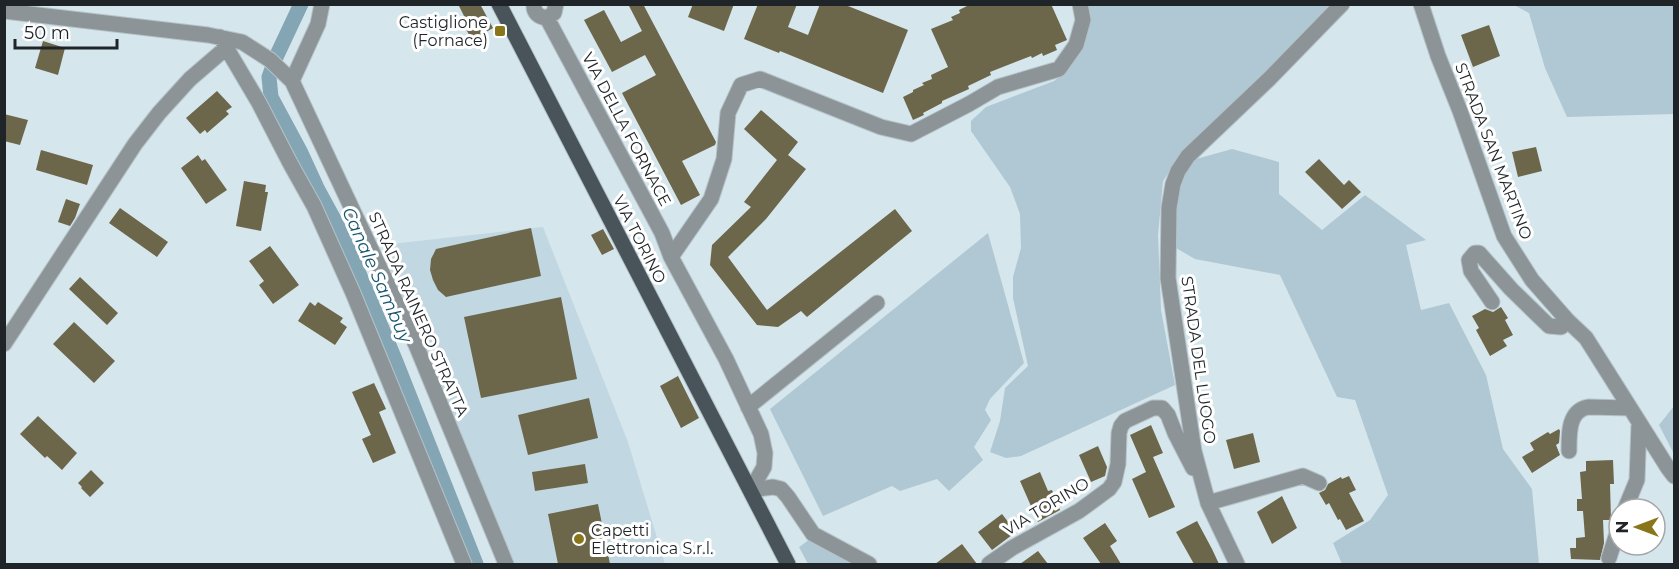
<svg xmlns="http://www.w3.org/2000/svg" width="1679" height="569" font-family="Montserrat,sans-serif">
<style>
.built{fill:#c1d8e3}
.green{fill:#afc8d3}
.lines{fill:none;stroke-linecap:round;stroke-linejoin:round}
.canal{stroke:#84a5b3;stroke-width:15}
.building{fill:#6c664a}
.minor-casing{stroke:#b5c3c9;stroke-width:17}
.major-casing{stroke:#b5c3c9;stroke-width:17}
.minor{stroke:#8d9497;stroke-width:15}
.major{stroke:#485459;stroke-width:15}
.poi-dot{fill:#8a761a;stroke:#fff;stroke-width:2}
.labels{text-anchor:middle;stroke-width:6;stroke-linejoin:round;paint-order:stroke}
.poi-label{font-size:16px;fill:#1e2427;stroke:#fff;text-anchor:end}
.street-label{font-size:16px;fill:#1e2427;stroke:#fff}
.water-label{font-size:18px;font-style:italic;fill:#16566c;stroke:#fff}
</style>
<rect width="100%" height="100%" fill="#d6e6ed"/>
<!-- built -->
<path class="built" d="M543,227l85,215 37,122h-163l-79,-203 -41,-116z"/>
<!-- green -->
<path class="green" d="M1086,5h252l-155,147 -20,29 -5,54 3,75 14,75 -154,71 -15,2 -16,-6 10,-31 5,-33 23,-22 -15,-68v-21l8,-29 -1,-34 -10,-27 -39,-56v-10l15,-14 68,-26 16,-13 12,-19z
M1514,5h160v109l-107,3 -22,-49 -16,-55z
M1232,149l47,13v32l43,36 43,-35 61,45 -20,5 15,65 28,-7 37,72 17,74 29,40 7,75h-197l-9,-21 37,-23 18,-25 -33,-95 -18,-3 -57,-122 -85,-16 -19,-11 -2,-39 6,-29 9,-19z
M988,233l36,130 -34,36 -5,11 6,10 -17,27 9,13 -34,31 -12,-12 -37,12 -8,-5 -69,30 -53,-107z
M1674,406v48l-15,-29z
M809,540l38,21 4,3h-43l-9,-17z"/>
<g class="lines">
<!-- canal -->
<path class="canal" d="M301,4l-24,51 -8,22 2,20 29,54 17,37 18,33 20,43 41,98 80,202"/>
</g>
<!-- building -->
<path class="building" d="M458,4h22l13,24 -21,12 -10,-18 4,-2z
M628,4h15l73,138 -1,3 -33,16 18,34 -19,10 -59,-112 34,-18 -11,-20 -33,17 -28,-52 20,-10 17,32 21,-11z
M693,4h41l-10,27 -36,-14z
M758,4h39l-9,23 20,8 12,-31h23l65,26 -25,63 -103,-42 -1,2 -35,-14z
M971,4h80l16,36 -12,5 2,5 -14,6 -1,-3 -10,5 -1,-2 -41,16 1,3 -23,11 1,3 -27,12v2l-19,10 1,2 -11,5 -10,-23 10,-5v-2l11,-5 -2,-2 10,-4 -1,-4 17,-8 -17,-38 22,-9 -2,-3 9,-4 -1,-3z
M1489,25l11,31 -27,11 -12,-32z
M43,41l22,7 -7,27 -23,-7z
M217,91l15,16 -6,4 3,3 -22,19 -2,-3 -5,4 -14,-16z
M761,110l37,32 -10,13 18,14 -40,50 -38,38 39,53 128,-101 17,22 -105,86 -6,-6 -23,16 -21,-2 -47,-60 2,-20 39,-38 -7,-5 33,-42 -33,-31z
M4,114l24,6 -8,25 -16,-4z
M1536,147l6,24 -24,6 -6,-25z
M41,150l52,15 -6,20 -51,-15z
M198,155l4,6 3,-2 22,31 -21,14 -25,-36z
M1319,159l25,26 5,-5 12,12 -19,17 -37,-37z
M244,181l22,4 -1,7h3l-7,39 -25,-5z
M66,199l14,5 -5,14 -5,8 -12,-4z
M120,208l48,34 -11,15 -48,-34z
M531,228l10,48 -95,21 -8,-7 -5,-10 -3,-10 1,-11 5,-10z
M603,229l11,20 -12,6 -11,-20z
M270,246l29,39 -26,19 -14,-19 5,-4 -15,-20z
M80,277l38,36 -11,12 -38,-36z
M561,297l16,82 -96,19 -17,-81z
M310,302l5,4 3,-4 25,16 -3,4 7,5 -12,18 -37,-24z
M1501,307l7,11 -3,2 8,15 -10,5 4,6 -17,10 -14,-26 3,-2 -7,-12 13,-7 8,3z
M74,322l41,39 -21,22 -41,-39z
M678,376l21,42 -18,10 -21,-42z
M374,383l12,26 -7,3 17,41 -23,10 -11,-24 9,-4 -19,-43z
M589,398l9,40 -70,17 -10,-40z
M38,416l39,37 -15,17 -15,-14 -2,2 -25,-24z
M1151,425l12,28 -10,4 22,50 -26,11 -17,-39 14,-7 -16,-37z
M1559,429l1,2 -1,12 -3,2 4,10 -28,18 -10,-16 12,-7 -4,-7 18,-11 2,2z
M1253,433l7,29 -26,7 -8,-29z
M1098,446l9,21 -2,9 -14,6 -12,-27z
M1613,460l1,24h-4l1,36h-8l1,23 -4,17 -29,-1 -1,-11h6v-10l9,-1 -2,-26h-6v-12h5l-2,-27 6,-1v-10z
M585,464l3,19 -53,8 -3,-19z
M91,470l13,13 -14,14 -9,-9 1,-1 -4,-4z
M1040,472l8,19 4,-1 8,20 -22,12 -18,-41z
M1349,476l7,14 -7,3 15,28 -18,9 -6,-11 -2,1 -9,-17 -3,2 -7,-12 6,-3 3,-6 13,-7 1,2z
M1282,496l15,32 -25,16 -15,-32z
M598,504l12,60h-52l-10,-50z
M1002,514l14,18 -24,18 -14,-18z
M1197,521l15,28 7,15h-25l-18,-32z
M1105,523l12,18 -7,5 11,18h-20l-18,-26z
M962,544l15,20h-42z
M1038,551l10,13h-28z"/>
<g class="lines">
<defs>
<path id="minor" d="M534,4c-1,9 5,13 13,14l115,215 9,24 55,102 35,75 4,19 -1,14 -13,23
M1421,4l17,52 22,55 44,125 28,44 36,41 18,17 82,130 6,8
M4,11l204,24 34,7 28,18 22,21 124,264 90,219
M547,18l7,-5 2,-9
M220,37l39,66 31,60 24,43 39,87 111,271
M292,81l26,-57 4,-20
M671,257l40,-58 13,-40 4,-46 13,-28 19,-6 121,48 30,7 58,-30 29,-17 61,-18 17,-24 7,-25 -3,-16
M1492,302l-21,-31 -2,-11 6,-7h4l32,36 38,37 12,1 7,-6
M4,344l131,-200 24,-31 31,-34 36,-31
M748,407l129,-104
M1569,451c0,-17 -1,-40 19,-44l42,1
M751,490l22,-3 8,2 7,8 25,37 56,30
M1208,503l95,-27 16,7
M1625,509l12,-29 2,-57
M1609,558l10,-31
M989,564l23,-16 67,-37 30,-22 5,-7 4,-18 1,-31 2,-7 4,-5 28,-13h9l6,7 7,18 18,35
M1237,564l-29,-61 -14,-52 -26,-173 1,-70 4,-24 5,-13 10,-15 80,-76 74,-76"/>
<path id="major" d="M499,4l289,560"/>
</defs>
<!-- minor casing -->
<use href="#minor" class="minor-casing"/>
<!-- major casing -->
<use href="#major" class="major-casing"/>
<!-- minor -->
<use href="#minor" class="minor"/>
<!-- major -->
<use href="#major" class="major"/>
</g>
<!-- markers -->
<g class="poi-dot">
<rect x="494" y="25" width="12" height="12" rx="3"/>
<circle cx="579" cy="539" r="6"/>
</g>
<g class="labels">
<!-- poi labels -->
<g class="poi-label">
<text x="488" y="28">Castiglione<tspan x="488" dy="18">(Fornace)</tspan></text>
<text x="591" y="536" text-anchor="start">Capetti<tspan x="591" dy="18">Elettronica S.r.l.</tspan></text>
</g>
<!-- street labels -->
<g class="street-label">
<text transform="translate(627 129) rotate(62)" y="6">VIA DELLA FORNACE</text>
<text transform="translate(1494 151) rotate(69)" y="6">STRADA SAN MARTINO</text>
<text transform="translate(640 239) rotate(63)" y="6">VIA TORINO</text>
<text transform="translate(419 314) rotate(66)" y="6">STRADA RAINERO STRATTA</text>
<text transform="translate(1199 360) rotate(82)" y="6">STRADA DEL LUOGO</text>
<text transform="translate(1046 506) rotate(-31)" y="6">VIA TORINO</text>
</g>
<!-- water labels -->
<g class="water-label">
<text transform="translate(377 275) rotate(66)" y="6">Canale Sambuy</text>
</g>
</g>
<!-- border -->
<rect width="1679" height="569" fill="none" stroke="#1e2427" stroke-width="12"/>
<!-- north arrow -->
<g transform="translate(1637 527) rotate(270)"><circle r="28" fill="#ffffff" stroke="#a5a7a9" stroke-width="1.5"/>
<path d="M0-4.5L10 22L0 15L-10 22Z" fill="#8a761a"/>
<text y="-9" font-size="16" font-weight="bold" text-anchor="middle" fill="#1e2427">N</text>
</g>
<!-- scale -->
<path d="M15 39v9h102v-9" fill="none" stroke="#1e2427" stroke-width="3"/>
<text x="24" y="39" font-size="18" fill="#1e2427" stroke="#ffffff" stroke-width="4.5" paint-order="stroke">50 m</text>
</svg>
